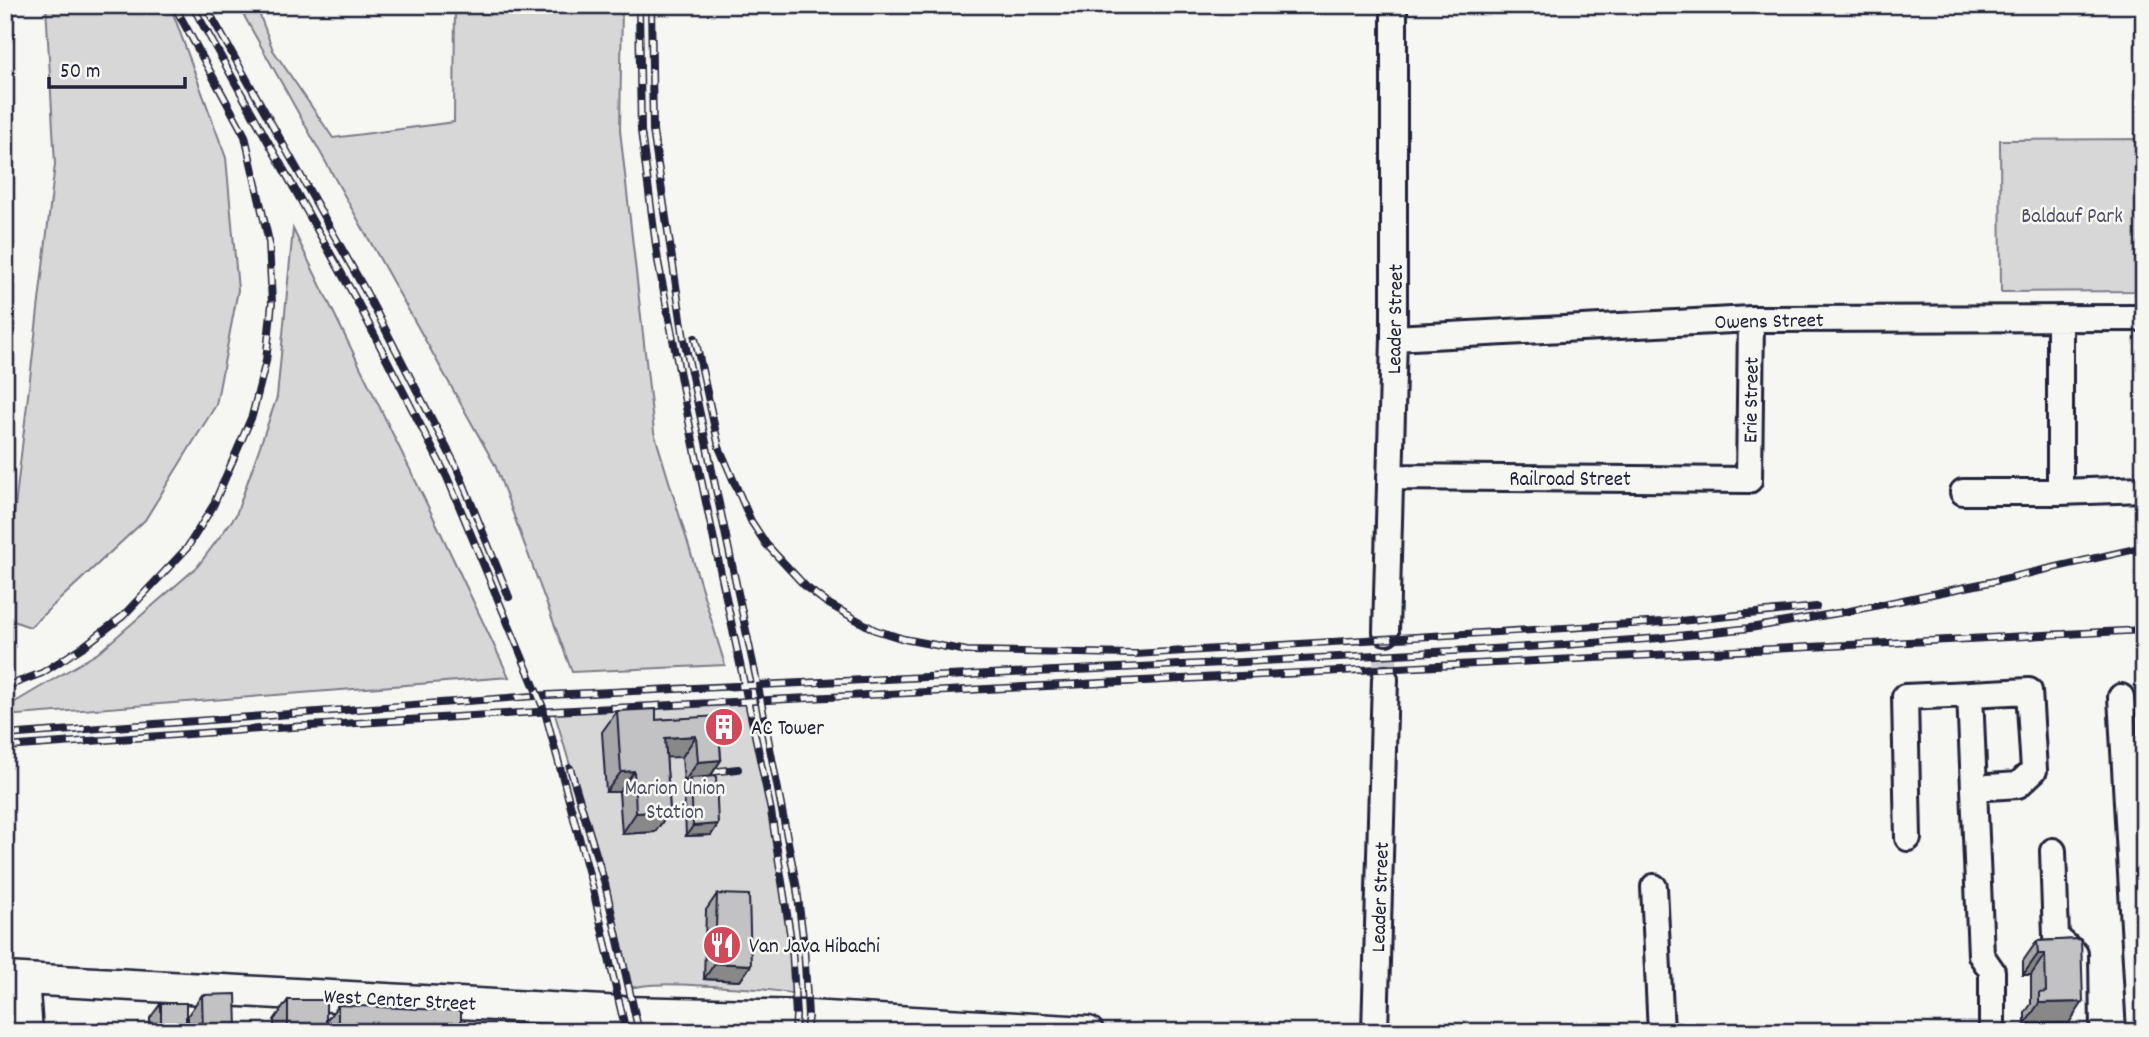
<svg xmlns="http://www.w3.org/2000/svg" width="2149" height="1037" font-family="Dekko,sans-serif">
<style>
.green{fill:#d7d7d7;stroke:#7c7c89;stroke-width:2}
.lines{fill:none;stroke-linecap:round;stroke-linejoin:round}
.minor-tunnel{stroke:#cccccd;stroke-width:24;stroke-dasharray:24 12;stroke-linecap:butt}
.minor-casing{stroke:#22223b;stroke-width:30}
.major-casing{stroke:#22223b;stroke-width:35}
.minor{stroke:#f6f6f2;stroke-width:24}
.major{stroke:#f6f6f2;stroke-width:30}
.rail-casing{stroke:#22223b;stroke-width:8}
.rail{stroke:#f6f6f2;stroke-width:5;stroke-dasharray:16;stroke-linecap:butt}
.wall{fill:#a7a7a9;stroke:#22223b;stroke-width:2}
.shaded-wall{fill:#888889;stroke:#22223b;stroke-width:2}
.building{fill:#c2c2c4;stroke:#22223b;stroke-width:2}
.labels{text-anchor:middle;stroke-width:5;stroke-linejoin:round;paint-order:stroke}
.park-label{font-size:21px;fill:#4f4f62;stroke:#f6f6f2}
.street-label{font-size:21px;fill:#22223b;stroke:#f6f6f2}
.poi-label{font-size:21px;fill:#22223b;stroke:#f6f6f2;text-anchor:start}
</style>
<rect width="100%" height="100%" fill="#f6f6f2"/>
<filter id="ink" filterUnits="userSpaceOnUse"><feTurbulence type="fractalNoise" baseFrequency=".0143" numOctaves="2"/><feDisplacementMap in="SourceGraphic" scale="14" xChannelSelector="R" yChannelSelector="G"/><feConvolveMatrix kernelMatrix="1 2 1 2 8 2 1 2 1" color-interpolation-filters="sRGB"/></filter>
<g filter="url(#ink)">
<!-- green -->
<path class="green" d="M46,5h124l56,153 12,132 -22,115 -71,115 -115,107 -25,-9v-25l50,-429z
M238,5h18l17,45 60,88 121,-16 1,-117h167l-2,125 34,302 71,233 -153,7 -77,-207z
M2144,139v152l-143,1 -1,-152z
M293,229l146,300 70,148 -504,39v-8l93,-55 99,-86 39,-52 41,-118z
M749,702c20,97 40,193 46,292 -27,-6 -55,-6 -83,-8 -28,-1 -56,-4 -83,2l-24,-104 -51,-173z"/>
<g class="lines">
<!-- minor-tunnel -->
<path class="minor-tunnel" d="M1385,679l1,-47"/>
<defs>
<path id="minor" d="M2060,318v174l84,-3
M1394,338l357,-19 393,-1
M1390,477l359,3 2,-161
M1963,492h97
M1386,632l8,-294v-333
M1970,694l59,-3 5,79 -16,15 -44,3
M2121,697l19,335
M1908,838l-3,-141 65,-3 11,261 11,16v61
M2053,851l3,86 19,17 1,78
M1654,887l7,145
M1375,1032l10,-353"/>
<path id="major" d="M5,978l617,34 186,4 280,16
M23,979l4,53"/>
</defs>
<!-- minor casing -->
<use href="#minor" class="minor-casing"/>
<!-- major casing -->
<use href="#major" class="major-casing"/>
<!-- minor -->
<use href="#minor" class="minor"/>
<!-- major -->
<use href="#major" class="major"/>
<defs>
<path id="rail" d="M192,5l166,298 89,174 98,235 47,173 34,147
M205,5l161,287 91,176 52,129
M639,5l2,126 17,130 29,151 84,399 21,135 4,70 -1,16
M651,5l2,126 31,208 77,362 36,188 7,57 4,70 -2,16
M695,338l24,109 32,74 15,23 40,43 21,16 48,27 29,9 63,12 168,3 545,-33 136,-14
M5,687l37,-14 42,-27 39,-30 64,-68 26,-42 39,-90 14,-55 6,-58 -3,-61 -24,-106 -71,-131
M5,735l543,-40 696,-33 321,-17 95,-7 90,-10 100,-17 145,-30 149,-34
M5,747l254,-18 295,-18 1590,-81
M570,768l35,116 34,148
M710,772l28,-3"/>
</defs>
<!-- rail casing -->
<use href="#rail" class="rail-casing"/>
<!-- rail -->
<use href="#rail" class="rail"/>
</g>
<!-- wall -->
<path class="wall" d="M617,711l39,9 62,-3 17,14 -16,1 2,28 -11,17 8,47 -7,11 -25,1 -2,-48 4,-6h-4l-2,-25h-16l4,54 -15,21 -33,2 -3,-42h-13l-4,-60z
M717,894l34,71 -11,16 -36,-2 2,-69z
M2081,939l-12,84 -44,1v-11l6,-9v-29h-8v-14l14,-20z
M202,995l35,33h37v-8l14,-20 38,32h-138v-17z
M161,1003l25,29h-36v-14z
M338,1005l123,27h-134v-12z"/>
<!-- shaded-wall -->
<path class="shaded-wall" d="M739,726l-4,5 -22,1 4,-5z
M696,736l-14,21 -31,1 14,-20z
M721,760l-14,21 -16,-3 -3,4h-4l14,-20z
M634,771l-15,21h-13l15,-20z
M670,811l-15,21 -33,2 14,-21z
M718,824l-7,11 -25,1 7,-10z
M2038,954h7l-14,21h-8z
M715,963l36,2 -11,16 -36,-2z
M2083,1002l-14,21 -44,1 14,-21z"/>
<!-- building -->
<path class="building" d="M656,709v11l62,-4 3,44 -23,2 -2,-26 -31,2 5,73 -34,2 -2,-42 -13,1 -4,-61z
M738,716l1,10 -20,1 -1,-10z
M716,776l2,48 -25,2 -2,-48z
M717,894l32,1 2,70 -36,-2z
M2081,939l2,63 -44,1v-10l7,-1 -1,-38h-7l-1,-13z
M236,994l1,34h51v-28h38v32h-123l-1,-37z
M161,1003h25v29h-25z
M338,1005l123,6v21h-123z"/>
</g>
<!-- icons -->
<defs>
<symbol id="building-disc" viewBox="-11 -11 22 22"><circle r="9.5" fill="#d1495b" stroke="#f6f6f2"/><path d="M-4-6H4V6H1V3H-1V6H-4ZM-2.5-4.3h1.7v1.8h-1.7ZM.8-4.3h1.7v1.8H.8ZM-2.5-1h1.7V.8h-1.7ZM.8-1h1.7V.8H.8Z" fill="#fff"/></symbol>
<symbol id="restaurant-disc" viewBox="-11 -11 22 22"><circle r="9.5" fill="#d1495b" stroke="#f6f6f2"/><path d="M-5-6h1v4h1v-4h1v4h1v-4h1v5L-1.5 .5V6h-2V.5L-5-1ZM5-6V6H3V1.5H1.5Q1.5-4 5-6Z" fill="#fff"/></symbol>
</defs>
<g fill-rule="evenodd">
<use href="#building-disc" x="702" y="705" width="44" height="44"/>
<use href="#restaurant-disc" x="700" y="923" width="44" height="44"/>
</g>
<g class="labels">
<!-- park labels -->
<g class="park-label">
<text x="2072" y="222">Baldauf Park</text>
<text x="675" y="794">Marion Union<tspan x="675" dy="24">Station</tspan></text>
</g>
<!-- street labels -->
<g class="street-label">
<text transform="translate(1394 319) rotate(-89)" y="7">Leader Street</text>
<text transform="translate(1769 320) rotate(-1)" y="7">Owens Street</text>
<text transform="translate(1750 400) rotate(-89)" y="7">Erie Street</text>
<text x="1570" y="485">Railroad Street</text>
<text transform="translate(1379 897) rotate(-88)" y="7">Leader Street</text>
<text transform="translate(400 999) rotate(3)" y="7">West Center Street</text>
</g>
<!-- poi labels -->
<g class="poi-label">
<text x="751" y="734">AC Tower</text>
<text x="749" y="952">Van Java Hibachi</text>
</g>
</g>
<!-- margin -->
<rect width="2149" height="1037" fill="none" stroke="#f6f6f2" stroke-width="28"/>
<rect x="14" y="14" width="2121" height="1009" fill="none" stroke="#22223b" stroke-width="2.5" filter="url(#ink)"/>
<!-- scale -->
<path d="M49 77v10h136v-10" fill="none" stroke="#22223b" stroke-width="3.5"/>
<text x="60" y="77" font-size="21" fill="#22223b" stroke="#f6f6f2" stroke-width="5" paint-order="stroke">50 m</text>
</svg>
